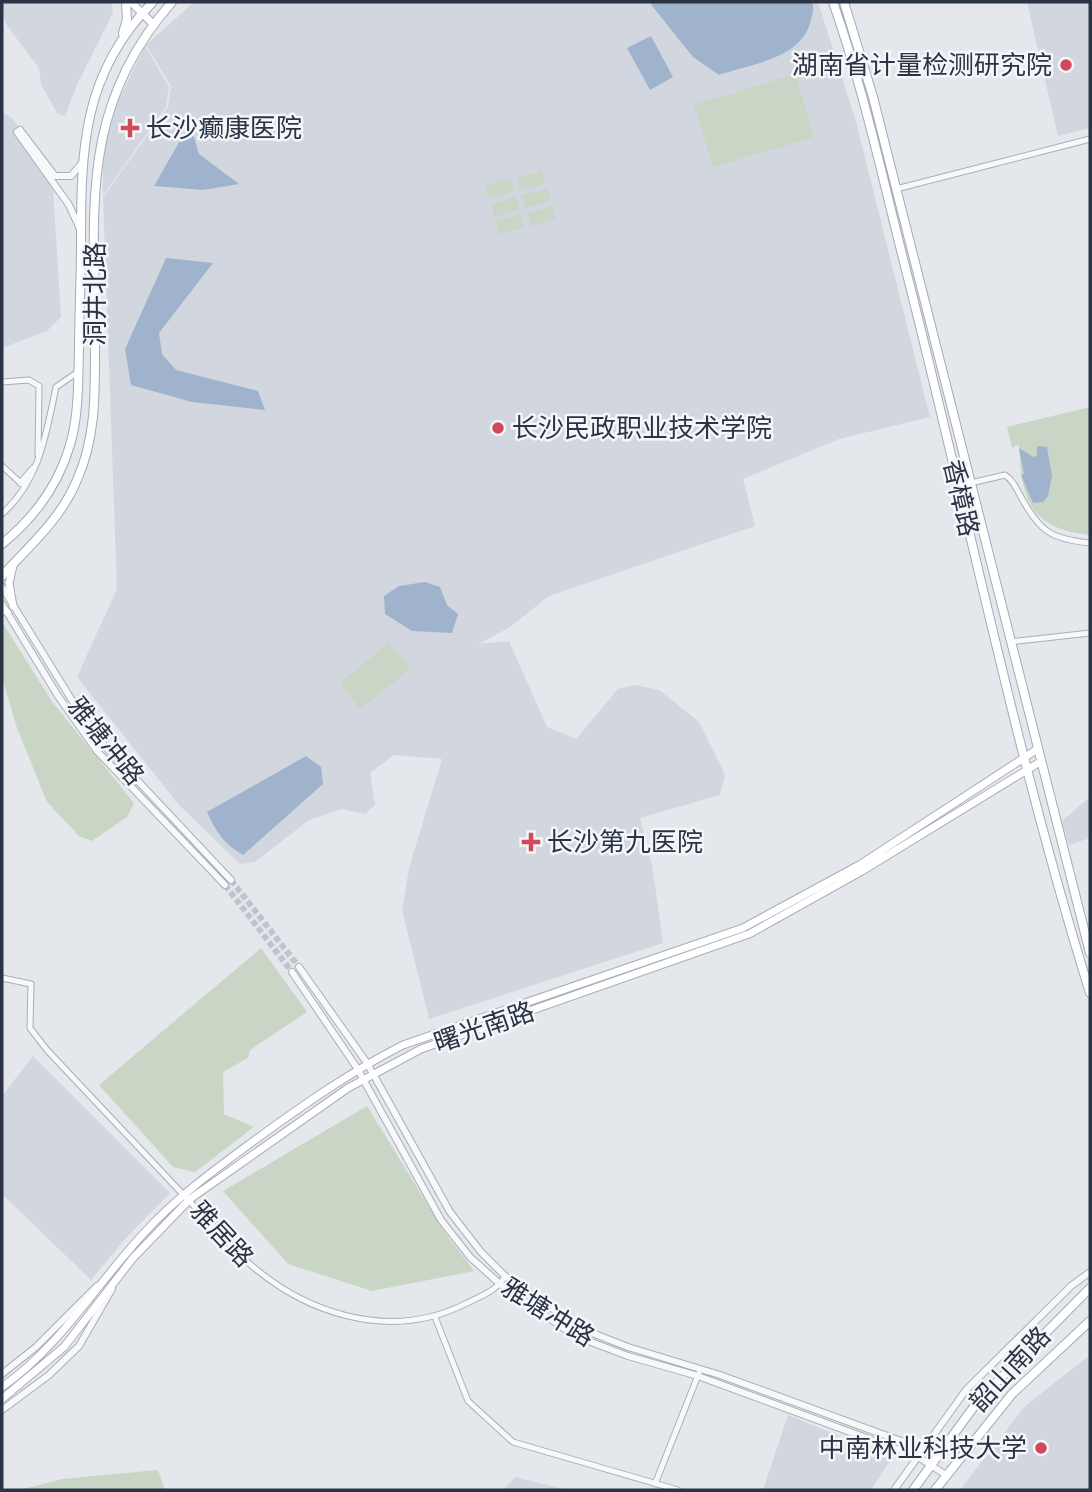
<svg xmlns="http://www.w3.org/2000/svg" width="1092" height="1492" font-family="'Titillium Web','Noto Sans SC',sans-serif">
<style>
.built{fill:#d2d6de}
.green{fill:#c9d6c5}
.water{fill:#9fb4cc}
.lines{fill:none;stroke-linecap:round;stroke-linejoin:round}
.tertiary-tunnel{stroke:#bfc3cb;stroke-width:6;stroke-dasharray:6 3;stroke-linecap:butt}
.minor-casing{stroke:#a9aeb7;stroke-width:7}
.tertiary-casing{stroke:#a9aeb7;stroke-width:8}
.secondary-casing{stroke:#a9aeb7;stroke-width:9}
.primary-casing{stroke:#a3abb8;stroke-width:10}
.minor{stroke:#f7f8fa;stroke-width:5}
.tertiary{stroke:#f7f8fa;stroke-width:6}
.secondary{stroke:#fff;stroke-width:7}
.primary{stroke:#fff;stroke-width:8}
.poi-dot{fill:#d1495b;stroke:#f4f6f9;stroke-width:2.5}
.labels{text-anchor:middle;stroke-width:5;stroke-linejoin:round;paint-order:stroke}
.poi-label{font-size:26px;fill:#2b3445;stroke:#f4f6f9;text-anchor:start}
.street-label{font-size:26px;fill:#2b3445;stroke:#f4f6f9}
</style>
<rect width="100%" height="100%" fill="#e4e7ec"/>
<!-- built -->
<path class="built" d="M2,2h109l2,11 -37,74 -11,29 -8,-3 -16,-29 -2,-16 -31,-41 -6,-12z
M194,2h624l39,123 73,292 -91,22 -96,40 12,47 -206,70 -39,31 -31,17 30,-3 38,86 29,12 42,-50 17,-4 24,5 40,32 26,53 -5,20 -80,23 12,47 11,78 -234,76 -27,-108 7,-43 33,-109 -48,-4 -24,18 5,32 -10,9 -23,-5 -33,11 -54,42 -15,2 -61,-59 -102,-128 40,-88 -14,-392 65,-90 3,-21 -25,-41z
M1027,2h63v126l-32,8z
M145,46l24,41 -3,20 -63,88v-46l14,-46z
M2,112l10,6 40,55 9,144 -14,14 -45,17z
M1090,797v41l-21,7 -7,-24z
M33,1056l137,137 -45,46 -34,41 -89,-86v-98z
M1090,1355v135h-130l65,-84z
M788,1415l104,43 -21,32h-108z
M515,1477l53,13h-65z"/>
<!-- green -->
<path class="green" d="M795,74l19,63 -101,30 -19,-62z
M542,171l3,13 -25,6 -3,-12z
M511,178l3,13 -25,7 -3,-13z
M547,189l4,12 -25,7 -4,-13z
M516,197l3,13 -25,7 -3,-13z
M552,206l3,13 -24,7 -4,-13z
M521,214l3,13 -25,7 -3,-13z
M1090,407v128c-61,-6 -69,-37 -71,-91l-7,4 -5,-21z
M2,622l51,81 81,100 -7,14 -35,24 -13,-5 -32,-34 -30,-74 -15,-51z
M389,643l21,26 -50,40 -20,-26z
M261,948l46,64 -57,38 -2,8 -25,14 1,42 30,13 -59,45 -22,-5 -74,-82z
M367,1106l78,127 29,38 -102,20 -84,-27 -65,-73z
M158,1470l7,20h-145l42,-11z"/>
<!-- water -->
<path class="water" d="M649,2h163c3,7 0,13 -2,21 -10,36 -60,41 -91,52l-26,-18z
M651,36l22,41 -23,13 -23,-42z
M190,123l9,31 40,30 -36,6 -49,-4z
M166,258l47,5 -54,70 3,21 14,16 82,21 7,19 -73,-8 -61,-17 -6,-36z
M1037,446l10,1 5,29 -4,20 -5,6 -10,1 -12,-28 3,-1 -5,-26 14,9 4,-2z
M425,582l15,5 7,18 11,9 -6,19 -40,-2 -27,-17 -1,-18 15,-10z
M306,756l15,11 2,17 -80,71c-18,-10 -28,-24 -36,-43z"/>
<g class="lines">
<!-- tertiary-tunnel -->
<path class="tertiary-tunnel" d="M231,880l68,87
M225,885l67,87"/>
<defs>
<path id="minor" d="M896,189l194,-50
M2,382l27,-2 10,6 -1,69
M2,466l21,19
M20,483l13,-15
M958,486l47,-11c8,5 11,13 16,22 19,35 30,42 69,46
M2,514c38,-34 44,-80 54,-127l22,-15
M1010,642l80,-9
M2,978l29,6 -1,44 17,22 194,206c60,57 148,87 226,47 14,-7 31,-13 38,-27
M435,1317l33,84 45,41 165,48
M655,1484l44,-111"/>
<path id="tertiary" d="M80,229l-11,-24 -52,-73 3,-2 35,46h16l11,-13
M2,587l76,123 26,35 127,135
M2,604l56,92 39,55 128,134
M299,967l68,96 83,149 31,40 24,24 77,53 46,18 92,28 203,74
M292,972l65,96 84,152 29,37 31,28 74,51 53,20 70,20 220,81 28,18
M2,1374l34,-27 61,-61
M2,1410l47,-35 30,-29 33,-57
M894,1490l72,-100 105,-104 19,-14"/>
<path id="secondary" d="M131,2l23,23
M13,566l-4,17 4,23
M2,609l5,3
M2,1387c58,-40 95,-104 143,-155 33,-36 72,-64 110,-92 48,-35 95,-68 148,-95l340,-117 118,-64 175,-114
M2,1399l62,-52 69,-89 57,-59 158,-111 73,-39 328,-115 113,-63 178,-109"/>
<path id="primary" d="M833,2c32,91 52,187 76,280 60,237 108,477 181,711
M844,2l29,95 217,856
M123,33l4,-14 -1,-17
M2,544c32,-26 56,-58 68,-99 9,-30 8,-64 9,-95 0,-35 2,-71 2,-106 0,-94 1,-171 72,-242
M2,576c27,-30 59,-57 75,-96 18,-40 18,-82 18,-125 1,-136 -20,-243 77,-353
M913,1490l65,-89 112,-113
M935,1490l77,-96 78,-73"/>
</defs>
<!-- minor casing -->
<use href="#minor" class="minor-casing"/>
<!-- tertiary casing -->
<use href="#tertiary" class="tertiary-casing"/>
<!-- secondary casing -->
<use href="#secondary" class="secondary-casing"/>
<!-- primary casing -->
<use href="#primary" class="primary-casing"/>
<!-- minor -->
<use href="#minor" class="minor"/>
<!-- tertiary -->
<use href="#tertiary" class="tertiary"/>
<!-- secondary -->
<use href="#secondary" class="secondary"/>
<!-- primary -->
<use href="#primary" class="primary"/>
</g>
<!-- markers -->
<g class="poi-dot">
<circle cx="1066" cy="65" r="7"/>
<path d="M126.5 117.5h7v7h7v7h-7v7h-7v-7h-7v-7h7z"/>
<circle cx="498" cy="428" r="7"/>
<path d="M527.5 831.5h7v7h7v7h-7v7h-7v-7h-7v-7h7z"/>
<circle cx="1041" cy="1448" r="7"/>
</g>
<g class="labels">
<!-- poi labels -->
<g class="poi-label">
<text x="1052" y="74" text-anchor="end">湖南省计量检测研究院</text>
<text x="146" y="137">长沙癫康医院</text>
<text x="512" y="437">长沙民政职业技术学院</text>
<text x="547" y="851">长沙第九医院</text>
<text x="1027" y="1457" text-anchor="end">中南林业科技大学</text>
</g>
<!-- street labels -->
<g class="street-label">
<text transform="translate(95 294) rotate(-90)" y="9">洞井北路</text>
<text transform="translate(961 498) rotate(77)" y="9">香樟路</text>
<text transform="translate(106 741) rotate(51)" y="9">雅塘冲路</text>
<text transform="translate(484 1027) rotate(-19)" y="9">曙光南路</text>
<text transform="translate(222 1234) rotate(47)" y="9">雅居路</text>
<text transform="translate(548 1312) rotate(32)" y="9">雅塘冲路</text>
<text transform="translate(1010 1369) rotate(-47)" y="9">韶山南路</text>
</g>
</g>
<!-- border -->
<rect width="1092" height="1492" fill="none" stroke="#2b3445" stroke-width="7"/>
</svg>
